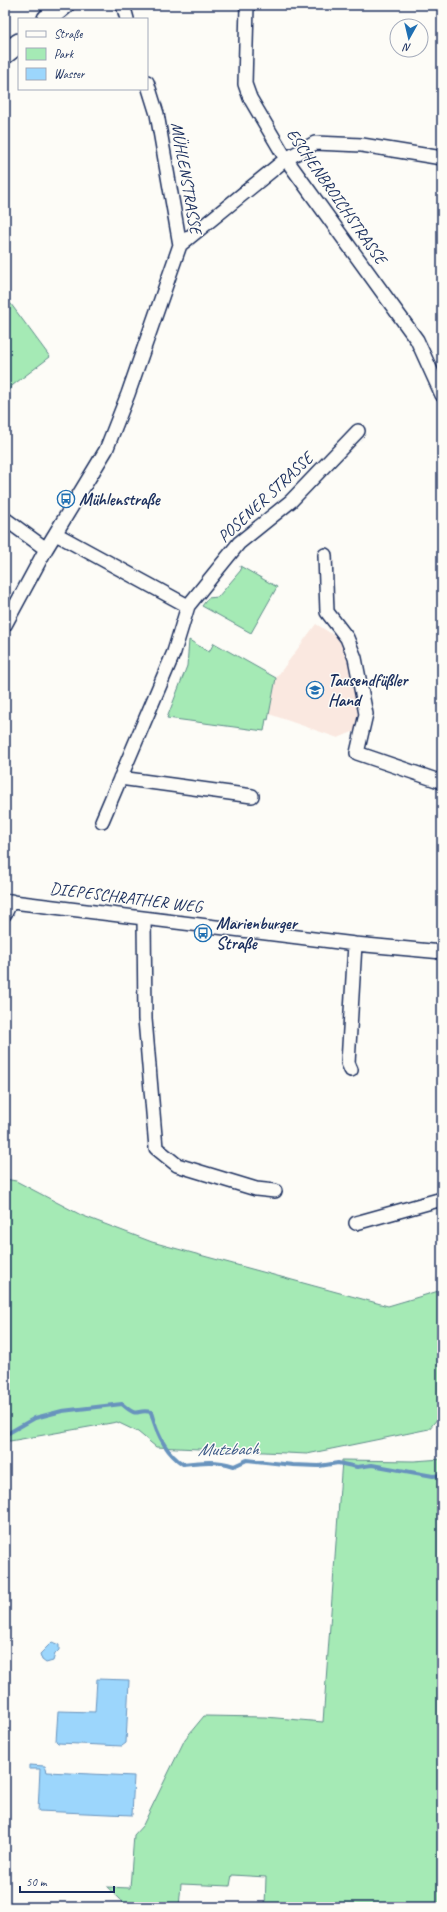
<svg xmlns="http://www.w3.org/2000/svg" width="447" height="1912" font-family="Caveat,sans-serif">
<style>
.built{fill:#fae8e0}
.green{fill:#a5eab5;stroke:#608c8a}
.water{fill:#9cd6fc;stroke:#6893bd}
.lines{fill:none;stroke-linecap:round;stroke-linejoin:round}
.stream{stroke:#6893bd;stroke-width:4}
.street-casing{stroke:#1b2f5e;stroke-width:16}
.secondary-casing{stroke:#1b2f5e;stroke-width:22}
.street{stroke:#fdfcf7;stroke-width:13}
.secondary{stroke:#fdfcf7;stroke-width:19}
.labels{text-anchor:middle;stroke-width:3;stroke-linejoin:round;paint-order:stroke}
.street-label{font-size:17px;fill:#1b2f5e;stroke:#fdfcf7}
.poi-label{font-size:17px;font-weight:bold;fill:#1b2f5e;stroke:#fdfcf7;text-anchor:start}
.water-label{font-size:18px;font-style:italic;fill:#3b5986;stroke:#fdfcf7}
</style>
<rect width="100%" height="100%" fill="#fdfcf7"/>
<filter id="ink" filterUnits="userSpaceOnUse"><feTurbulence type="fractalNoise" baseFrequency=".025" numOctaves="2"/><feDisplacementMap in="SourceGraphic" scale="8" xChannelSelector="R" yChannelSelector="G"/><feConvolveMatrix kernelMatrix="1 2 1 2 8 2 1 2 1" color-interpolation-filters="sRGB"/></filter>
<g filter="url(#ink)">
<!-- built -->
<path class="built" d="M316,624l30,19 12,58 1,16 -4,14 -17,7 -69,-24 7,-36z"/>
<!-- green -->
<path class="green" d="M5,296l45,61 -37,28 -8,9z
M240,566l37,21 -26,46 -49,-27 6,-8 10,-1 23,-27z
M189,640l20,12 5,-9 62,35 -8,42 -2,-1 -2,12 -97,-13 20,-52z
M5,1179l11,2 65,34 71,27 236,64 54,-16v123l-13,16 -122,25 -151,-7 -18,-15 -21,-10 -107,19 -5,-1z
M442,1459v448h-177l1,-30 -34,-2 -2,11 -49,-2 -2,23h-53l-6,-8 -13,-12 23,1 4,-53 9,-10 42,-86 19,-23 61,1 58,5 19,-262 72,1z"/>
<!-- water -->
<path class="water" d="M52,1642l7,3v5l-4,4 -2,7 -7,2 -4,-3 -2,-6z
M97,1679l32,1 -3,63 -4,3 -64,-3 -2,-2 2,-30 37,1z
M29,1765l16,1 2,6 87,4 -2,39 -94,-4 2,-42h-11z"/>
<g class="lines">
<!-- stream -->
<path class="stream" d="M5,1435l30,-17 27,-7 60,-7c18,16 13,4 29,8 5,19 14,41 32,52 18,-2 33,-4 51,2l13,-6 46,5 26,1 19,-3 19,4 15,-2 61,11 9,-1"/>
<defs>
<path id="street" d="M123,5l4,14
M247,5l-2,79 5,14 36,61 131,181 25,55
M180,245l106,-86 29,-16 47,2 80,13
M5,519l41,30
M56,534l132,72
M325,555l2,57 20,26 8,20 11,56 -9,39 85,29
M5,625l41,-76 60,-99 22,-56 52,-149 -23,-131 -10,-32
M120,778l132,18
M102,821l72,-169 14,-46 51,-63 52,-42 67,-70
M5,901l350,43 87,8
M5,914l6,-13
M144,919l1,100 11,129 21,17 79,24 19,2
M351,1070l-3,-7 7,-119
M356,1223l86,-24"/>
<path id="secondary" d="M47,19l17,-14
M5,54l14,-11"/>
</defs>
<!-- street casing -->
<use href="#street" class="street-casing"/>
<!-- secondary casing -->
<use href="#secondary" class="secondary-casing"/>
<!-- street -->
<use href="#street" class="street"/>
<!-- secondary -->
<use href="#secondary" class="secondary"/>
</g>
</g>
<!-- icons -->
<defs>
<symbol id="bus-ring" viewBox="-11 -11 22 22"><circle r="9.5" fill="#fdfcf7" stroke="#1f6fb2" stroke-width="1.5"/><path d="M-5-6H5V4H4V6H2V4H-2V6H-4V4H-5ZM-3.5-4V0h7V-4ZM-3.5 1.2v1.5H-2V1.2ZM2 1.2v1.5H3.5V1.2Z" fill="#1f6fb2"/></symbol>
<symbol id="school-ring" viewBox="-11 -11 22 22"><circle r="9.5" fill="#fdfcf7" stroke="#1f6fb2" stroke-width="1.5"/><path d="M0-5L7-2L0 1L-7-2ZM-4 1L0 2.5L4 1V4Q0 6-4 4Z" fill="#1f6fb2"/></symbol>
</defs>
<g fill-rule="evenodd">
<use href="#bus-ring" x="56" y="489" width="20" height="20"/>
<use href="#school-ring" x="305" y="680" width="20" height="20"/>
<use href="#bus-ring" x="193" y="923" width="20" height="20"/>
</g>
<g class="labels">
<!-- street labels -->
<g class="street-label">
<text transform="translate(187 178) rotate(80)" y="6">MÜHLENSTRASSE</text>
<text transform="translate(337 196) rotate(55)" y="6">ESCHENBROICHSTRASSE</text>
<text transform="translate(265 497) rotate(-43)" y="6">POSENER STRASSE</text>
<text transform="translate(126 897) rotate(7)" y="6">DIEPESCHRATHER WEG</text>
</g>
<!-- poi labels -->
<g class="poi-label">
<text x="79" y="505">Mühlenstraße</text>
<text x="328" y="686">Tausendfüßler<tspan x="328" dy="20">Hand</tspan></text>
<text x="216" y="929">Marienburger<tspan x="216" dy="20">Straße</tspan></text>
</g>
<!-- water labels -->
<g class="water-label">
<text transform="translate(228 1449) rotate(-1)" y="6">Mutzbach</text>
</g>
</g>
<!-- margin -->
<rect width="447" height="1912" fill="none" stroke="#fdfcf7" stroke-width="20"/>
<rect x="10" y="10" width="427" height="1892" fill="none" stroke="#1b2f5e" stroke-width="1.5" filter="url(#ink)"/>
<!-- legend -->
<rect x="18" y="18" width="130" height="72" fill="#fdfcf7" stroke="#a3aaba"/>
<rect x="26" y="31" width="20" height="6" fill="#fdfcf7" stroke="#a3aaba"/>
<text x="54" y="38" font-size="12" fill="#1b2f5e">Straße</text>
<rect x="26" y="48" width="20" height="12" fill="#a5eab5" stroke="#a3aaba"/>
<text x="54" y="58" font-size="12" fill="#1b2f5e">Park</text>
<rect x="26" y="68" width="20" height="12" fill="#9cd6fc" stroke="#a3aaba"/>
<text x="54" y="78" font-size="12" fill="#1b2f5e">Wasser</text>
<!-- north arrow -->
<g transform="translate(409 38) rotate(188)"><circle r="19" fill="#fdfcf7" stroke="#a3aaba"/>
<path d="M0-3L7 15L0 10L-7 15Z" fill="#1f6fb2"/>
<text y="-6" font-size="11" font-weight="bold" text-anchor="middle" fill="#1b2f5e">N</text>
</g>
<!-- scale -->
<path d="M20 1886v6h94v-6" fill="none" stroke="#1b2f5e" stroke-width="2"/>
<text x="26" y="1886" font-size="12" fill="#1b2f5e" stroke="#fdfcf7" stroke-width="3" paint-order="stroke">50 m</text>
</svg>
